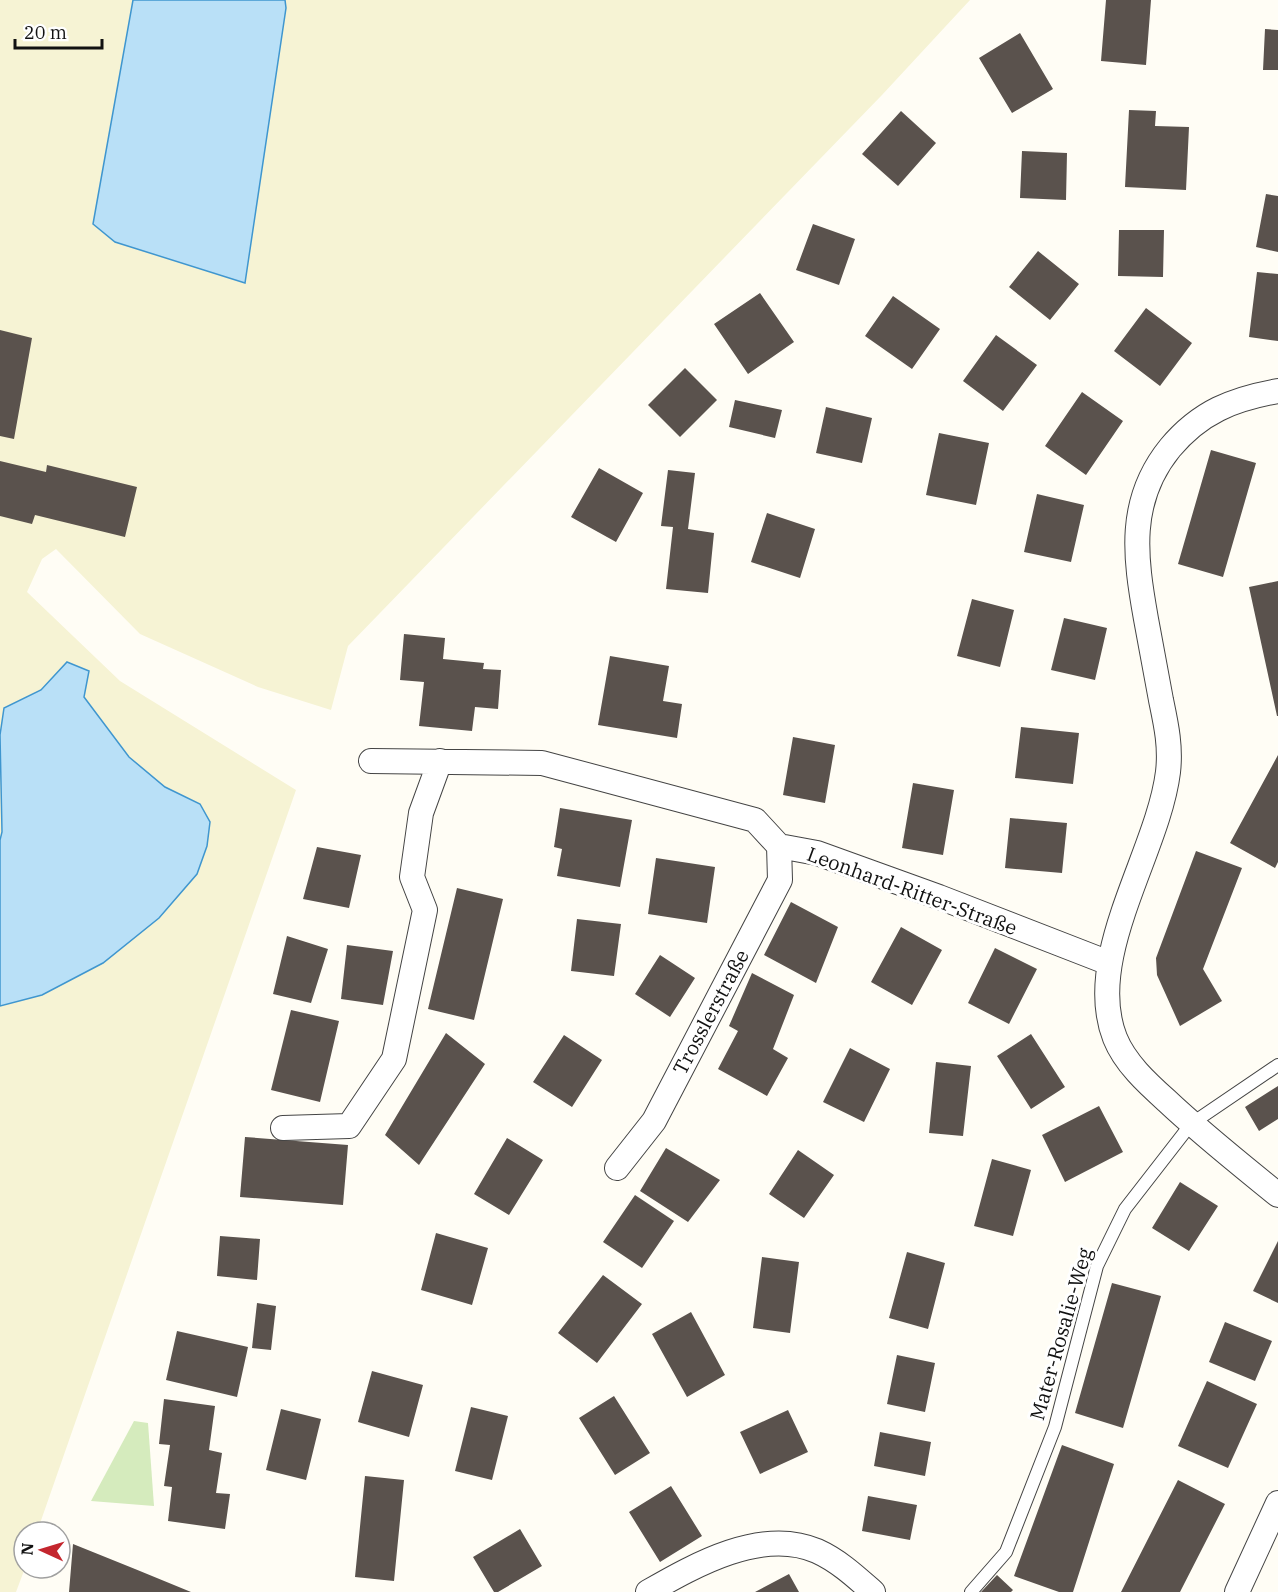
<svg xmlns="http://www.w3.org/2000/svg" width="1278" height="1592" font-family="'IBM Plex Serif',serif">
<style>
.farmland{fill:#f6f3d4}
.green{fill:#d5ebbd}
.water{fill:#b9e0f7;stroke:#3f96cf;stroke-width:1.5}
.building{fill:#5a524d}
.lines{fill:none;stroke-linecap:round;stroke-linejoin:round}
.lane-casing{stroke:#444;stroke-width:14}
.street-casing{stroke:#444;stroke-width:26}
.lane{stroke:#fff;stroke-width:12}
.street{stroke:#fff;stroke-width:24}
.labels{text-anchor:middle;stroke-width:6;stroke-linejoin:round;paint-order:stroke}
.street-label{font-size:20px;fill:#111;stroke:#fff}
</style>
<rect width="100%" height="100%" fill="#fffdf5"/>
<!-- farmland -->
<path class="farmland" d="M0,0h970l-88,95 -534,551 -17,64 -73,-23 -118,-53 -84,-85 -14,10 -15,33 93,89 176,109 -259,742h-13l1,36 -9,24h-16z"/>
<!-- green -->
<path class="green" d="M134,1421l14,2 6,83 -63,-5z"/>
<!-- water -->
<path class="water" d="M133,0h152l1,8 -41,275 -130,-41 -22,-18z
M67,662l22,9 -5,26 45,60 36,30 35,17 10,18 -3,24 -10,28 -38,44 -56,45 -61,32 -42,11v-166l2,-8 -2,-97 4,-27 37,-18z"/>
<!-- building -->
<path class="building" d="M1106,0h45l-5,65 -45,-4z
M1265,29l13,1v40h-15z
M1020,33l33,56 -41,24 -33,-55z
M1129,110l27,1 -1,15 34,1 -3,63 -61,-3z
M901,111l35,32 -38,43 -36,-32z
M1022,151l45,2 -1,47 -46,-2z
M1266,194l12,2v56l-22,-5z
M813,224l42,15 -16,46 -43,-15z
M1119,230h45l-1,47 -45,-1z
M1038,251l41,33 -29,36 -41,-33z
M1257,272l21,2v67l-29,-4z
M760,293l34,49 -46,32 -34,-50z
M893,296l47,33 -28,40 -47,-33z
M1146,308l46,35 -32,43 -46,-35z
M0,330l32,8 -18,101 -14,-3z
M996,335l41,30 -34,46 -40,-30z
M685,368l32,32 -37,37 -32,-32z
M1082,392l41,29 -37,54 -41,-29z
M735,400l47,10 -7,28 -46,-11z
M826,407l46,11 -10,45 -46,-10z
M939,433l50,10 -13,62 -50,-10z
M1211,450l45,13 -33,114 -45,-13z
M0,461l46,11 1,-7 90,22 -12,50 -90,-22 -3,9 -32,-8z
M599,468l44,25 -27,49 -45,-25z
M668,470l27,3 -7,56 26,4 -6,60 -42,-4 7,-62 -12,-1z
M1037,494l47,11 -13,57 -47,-10z
M767,513l48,16 -15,49 -49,-16z
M1278,581v135h-1l-28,-129z
M972,599l42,11 -14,57 -43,-11z
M1064,618l43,10 -12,52 -44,-10z
M404,634l41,4 -2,21 41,4 -1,6 18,1 -3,39 -23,-2 -3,24 -53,-5 5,-44 -24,-2z
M610,656l59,10 -6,35 19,3 -5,34 -79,-13z
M1021,727l58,6 -6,51 -58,-6z
M793,737l42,8 -10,58 -42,-8z
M1278,755v107l-3,6 -45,-25z
M913,783l41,7 -11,65 -41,-7z
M560,808l72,12 -12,67 -63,-11 5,-27 -8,-2z
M1010,818l57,5 -5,50 -57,-5z
M317,847l44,8 -12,53 -46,-9z
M1196,851l46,17 -39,101 19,32 -42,25 -23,-51 -1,-17z
M656,858l59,9 -8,56 -59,-9z
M457,888l46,11 -29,121 -46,-11z
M791,902l47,25 -22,56 -52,-28z
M577,919l44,5 -7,52 -43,-5z
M901,927l41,23 -30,55 -41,-23z
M287,936l41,13 -17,54 -38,-9z
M347,945l46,6 -10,54 -42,-6z
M995,948l42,21 -28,55 -41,-21z
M660,955l35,23 -25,39 -35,-23z
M752,973l42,22 -21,54 15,9 -21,38 -49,-27 20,-38 -9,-5z
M291,1010l48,11 -19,81 -49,-12z
M446,1033l39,31 -66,101 -34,-30z
M1031,1034l34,53 -34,22 -34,-53z
M564,1035l38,25 -30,47 -39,-25z
M850,1048l40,21 -26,53 -41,-20z
M936,1062l35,4 -8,70 -34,-3z
M1278,1086v33l-19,12 -14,-24z
M1099,1106l24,46 -58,30 -23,-47z
M245,1137l103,8 -5,60 -103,-8z
M507,1138l36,22 -34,55 -35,-21z
M666,1148l54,32 -32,42 -48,-31z
M798,1150l36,25 -30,43 -35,-24z
M992,1159l39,11 -18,66 -39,-10z
M1180,1182l38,24 -29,45 -37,-23z
M635,1195l39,26 -32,47 -39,-26z
M436,1233l52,15 -16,57 -51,-15z
M220,1236l40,3 -3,41 -40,-4z
M1278,1241v62l-25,-12z
M907,1252l38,11 -17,66 -39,-11z
M762,1257l37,5 -9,71 -37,-5z
M603,1275l39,29 -45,59 -39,-30z
M1112,1283l49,13 -38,132 -48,-15z
M257,1303l19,3 -5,44 -19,-2z
M691,1312l34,63 -38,22 -35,-63z
M1225,1322l47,19 -17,40 -46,-19z
M177,1331l71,16 -11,50 -71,-17z
M897,1355l38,8 -10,49 -38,-8z
M372,1371l51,14 -14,52 -51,-15z
M1207,1381l50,23 -29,64 -50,-22z
M614,1396l36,57 -35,22 -36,-57z
M164,1399l51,7 -6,44 13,3 -6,40 14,1 -5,35 -57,-8 4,-34 -8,-1 6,-41 -11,-1z
M471,1407l37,9 -16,64 -37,-9z
M281,1409l40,10 -15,61 -40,-10z
M788,1410l20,42 -48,22 -20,-42z
M880,1432l51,10 -6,34 -51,-10z
M1062,1445l52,19 -41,128h-14l-45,-16z
M365,1476l39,4 -10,101 -39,-4z
M1178,1480l47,24 -45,88h-59z
M671,1486l31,50 -42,26 -31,-50z
M868,1496l49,9 -7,35 -48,-9z
M520,1529l22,37 -44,26h-4l-21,-35z
M73,1544l62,25 56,23h-122z
M789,1574l10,18h-44z
M997,1575l16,15 -2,2h-30z"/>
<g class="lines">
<defs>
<path id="lane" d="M971,1592l35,-40 49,-125 42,-161 28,-57 66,-85 87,-59"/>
<path id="street" d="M1278,391c-45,8 -78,21 -108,57 -43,53 -35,109 -24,171 5,27 10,54 15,81 5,24 10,46 7,72 -10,81 -85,185 -53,266 10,25 32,45 52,63 35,33 73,63 111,94
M371,761l171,2 213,57 24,26 38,7 122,44 170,66
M283,1128l66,-2 45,-67 31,-149 -13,-33 9,-64 19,-52
M617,1168l37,-47 126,-241 -1,-34
M648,1592c47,-27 114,-65 169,-41 22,10 39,26 56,41
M1237,1592l41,-89"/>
</defs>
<!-- lane casing -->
<use href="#lane" class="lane-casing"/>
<!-- street casing -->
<use href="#street" class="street-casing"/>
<!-- lane -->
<use href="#lane" class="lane"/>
<!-- street -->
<use href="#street" class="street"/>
</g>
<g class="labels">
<!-- street labels -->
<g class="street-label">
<text transform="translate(912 891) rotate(20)" y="7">Leonhard-Ritter-Straße</text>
<text transform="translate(711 1012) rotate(-62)" y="7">Trosslerstraße</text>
<text transform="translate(1061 1334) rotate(-74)" y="7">Mater-Rosalie-Weg</text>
</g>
</g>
<!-- north arrow -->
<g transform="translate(42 1550) rotate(274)"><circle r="28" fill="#ffffff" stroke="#a0a0a0" stroke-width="1.5"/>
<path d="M0-4.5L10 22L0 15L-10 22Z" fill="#c4262e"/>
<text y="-9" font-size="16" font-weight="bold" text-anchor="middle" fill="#111111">N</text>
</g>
<!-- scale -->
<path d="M15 39v9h87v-9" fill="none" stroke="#111111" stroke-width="3"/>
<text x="24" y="39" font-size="18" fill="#111111" stroke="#ffffff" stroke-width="4.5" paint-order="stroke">20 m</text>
</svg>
